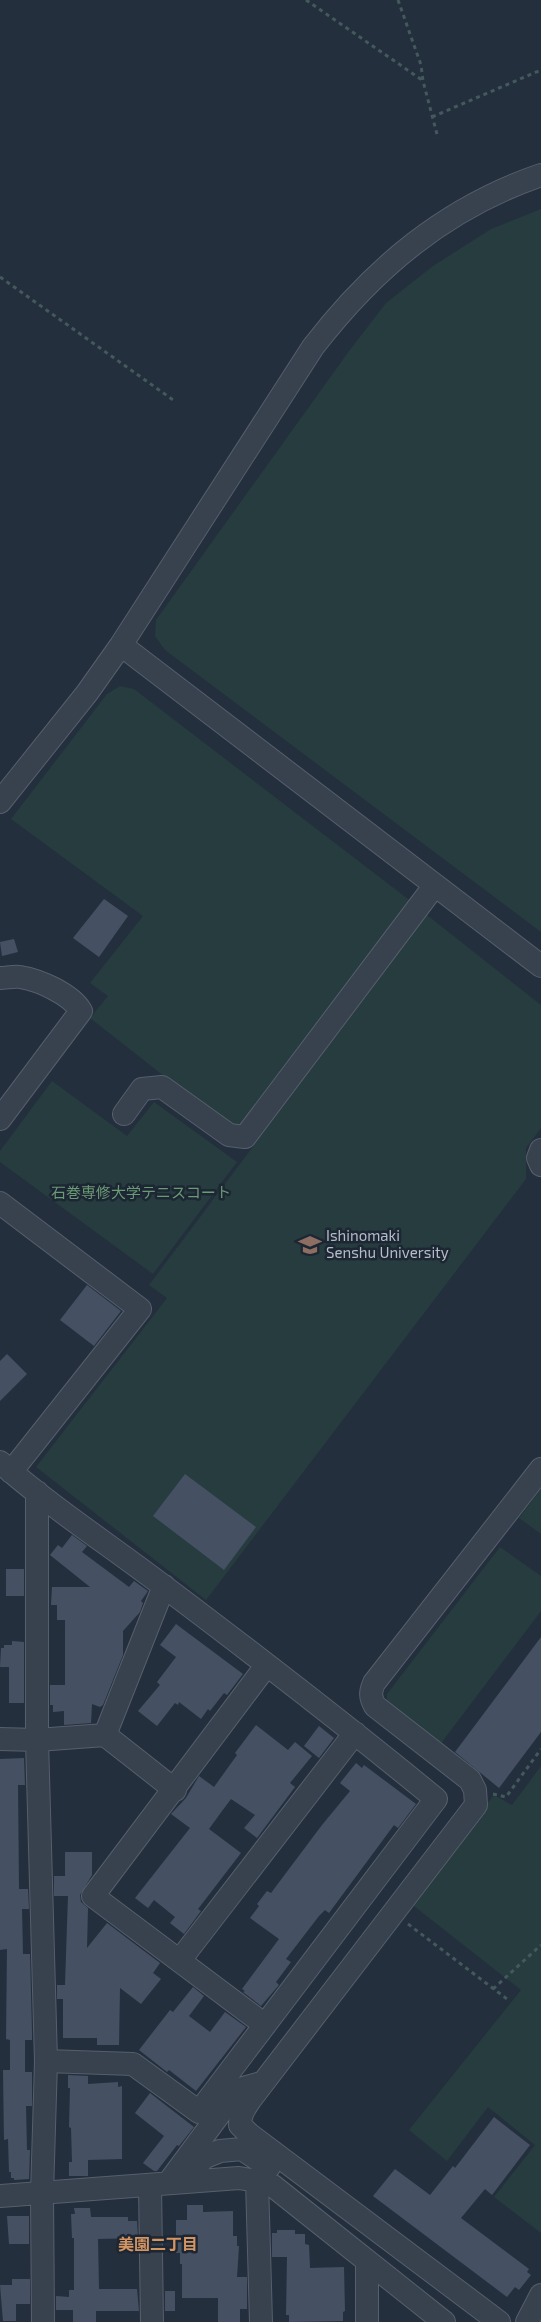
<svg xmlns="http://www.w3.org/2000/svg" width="541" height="2322" font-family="'Exo 2','Noto Sans JP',sans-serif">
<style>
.green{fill:#263c3f}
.building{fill:#455162}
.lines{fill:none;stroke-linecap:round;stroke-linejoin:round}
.minor-casing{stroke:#565f6c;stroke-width:24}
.path{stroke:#44595c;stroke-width:3;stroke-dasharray:4 4;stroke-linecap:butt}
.minor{stroke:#38414e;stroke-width:22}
.labels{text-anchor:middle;stroke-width:5;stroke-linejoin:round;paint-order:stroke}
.park-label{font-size:15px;fill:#6b9a76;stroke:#1d2633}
.poi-label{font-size:15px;fill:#b4bcc9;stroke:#1d2633;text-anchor:start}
.neighbourhood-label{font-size:16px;font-weight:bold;fill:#d59563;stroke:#1d2633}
</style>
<rect width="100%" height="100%" fill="#242f3e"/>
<!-- green -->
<path class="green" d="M541,209v723l-376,-282 -10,-14 1,-16 193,-269 37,-48 47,-37 58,-37z
M120,686l14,3 278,213 -166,222 -16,4 -140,-110 18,-22 -18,-13 53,-67 -132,-97 96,-125z
M427,915l114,90v123l-15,20v31l-320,421 -170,-133 131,-169 -18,-13z
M52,1081l75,55 27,-34 83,60 -84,112 -153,-112v-11z
M541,1489v45l-22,-16z
M500,1547l41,29v35l-102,135 -52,-38v-14z
M541,1766v467l-47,-36 41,-52 -47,-38 -41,54 -38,-31 112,-140 -111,-87 84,-108 18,10z"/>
<!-- building -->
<path class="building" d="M104,899l24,17 -29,41 -26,-19z
M14,939l4,13 -16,4 -2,-14z
M87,1285l34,26 -27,35 -34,-26z
M7,1354l20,20 -27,27v-40z
M185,1474l71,53 -32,43 -71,-54z
M72,1535l15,11 -5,6 47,35 5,-6 14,10 -7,10 2,2 -3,9 -17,19v24l-20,50 -3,2 -8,-3 -1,19 -27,2v-14l-11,1v-7h-3v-20h15v-65h-8v-15h-6l1,-18h38l-40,-32 8,-10 4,3z
M6,1569h18v27h-18z
M176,1624l67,50 -16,21 -3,-2 -14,18 -2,-2 -7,10 -22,-17 -1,3 -3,-2 -18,23 -19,-15 22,-26 -3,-3 19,-25 -16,-12z
M541,1637v95l-42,56 -44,-36z
M12,1641l12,1v61h-15v-36h-9l1,-19h3v-3h8z
M256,1725l32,25 7,-8 17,14 -22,27 5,4 -38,51 -13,-10 11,-13 -24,-16 -9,12 -13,18 32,24 -43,56 3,2 -17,23 -14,-11 5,-6 -21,-17 -6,8 -13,-10 55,-70 -19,-14 15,-16 13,-22 15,11 23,-32 -2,-2z
M319,1726l15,12 -15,20 -15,-12z
M24,1758l1,27h-7l1,104h9l1,20h-7l1,45h7l2,78v8h-7v32h7v34h-6l1,44h3l-1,29 -15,1v-2h-3v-6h-2l-1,-33 -4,1 -1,-70h7v-30l-4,-1 1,-90 -7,1v-191z
M356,1763l6,5 2,-3 52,39 -18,24 -4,-3 -65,88 -4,-3 -6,6 -33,43 5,3 -15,20 3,3 -18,21 -18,-14 2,-1 -3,-2 37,-50 -29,-21 9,-12 -2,-2 10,-13 4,2 51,-68 28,-34 -10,-8z
M65,1852h27v23l-12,20 1,7 7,6 -1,40 20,-25 53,40 -7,10 8,6 -20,25 -21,-16 -1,57h-22v-7h-34v-39h-6v-14h8l3,-89h-14v-20h11z
M193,1987l11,9 -15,20 21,16 15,-20 21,15 -50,64 -27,-21 -2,2 -28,-22 31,-40 3,2z
M68,2075l20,1v8l30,-2v5l4,-1v73l-34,1v16h-19v-14h3l-1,-34 -2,-1 1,-39h-2z
M150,2093l44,34 -15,19 -2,-1 -20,26h-3l-11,-8 21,-27 -29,-23z
M494,2117l36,28 -38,50 -7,-6 -24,29 68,51 -2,3 4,3 -12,15 -4,-3 -8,10 -134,-101 22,-27 35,26 23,-29 2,2z
M187,2205h16v7l30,-1v25h4v10h2l-2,31h10v32h-7v13h-22v-24h-36v-34h-2v-11h-4v-33h11z
M74,2208h16l1,9h37v4h9l1,17 -40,1 1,50h38l2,22h-43v11h-23v-12h-17v-14l13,1v-7h5v-52h-2l-1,-24h4z
M7,2216h22v28h-20z
M277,2230h18v4h10v10l4,1 1,23 34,-1 1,44 -2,1v9l-54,1v-7h-3l1,-58h-15v-24h5z
M12,2279h18v25h-14v17h-13l-3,-36h12z
M165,2291h10v20h-10z"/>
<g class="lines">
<defs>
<path id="minor" d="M121,645l420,321
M0,802l87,-109 34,-48 192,-298c61,-79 132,-139 228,-172
M0,978c6,0 14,-2 20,-1 19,3 51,17 61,34l-81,108
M124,1114l18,-25 20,-2 67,48 16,2 190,-252
M541,1150l-3,8 3,7
M0,1203l140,106 -129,163
M0,1462c51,45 108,82 162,123 93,70 185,141 274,214l-237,313 -66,-48 -87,-3
M37,1492v248l9,321 -4,133 1,128
M105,1735l70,55
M0,1739l37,1 68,-5 59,-149
M180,1960l175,-227
M265,2025l-172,-129 173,-230
M193,2180l3,-14 9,-9 15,-6 22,-2 27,18
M257,2181l4,141
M169,2182l63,-85 11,-9 18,-5
M150,2186l2,136
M0,2196l239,-18 18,3 16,5 171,136
M367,2322v-61
M499,2322l-250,-188 -9,-9c0,-10 4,-16 10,-25l226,-295 -1,-15 -5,-10 -95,-74c-5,-9 -5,-14 -1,-23l167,-214
M527,2322l14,-27"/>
</defs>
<!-- minor casing -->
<use href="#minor" class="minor-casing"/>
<!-- path -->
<path class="path" d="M306,0l116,80
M398,0l23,65 2,16 15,57
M432,117l109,-47
M0,277l176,125
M493,1794l13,3 35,-48
M408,1924l99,75
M493,1989l48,-44"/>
<!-- minor -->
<use href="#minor" class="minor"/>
</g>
<!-- icons -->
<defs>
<symbol id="university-bare" viewBox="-9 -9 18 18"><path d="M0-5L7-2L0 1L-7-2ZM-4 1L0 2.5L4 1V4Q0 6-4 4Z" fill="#8d6e63" stroke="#1d2633" stroke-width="2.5" paint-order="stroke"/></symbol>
</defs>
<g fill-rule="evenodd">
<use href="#university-bare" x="294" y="1229" width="32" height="32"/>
</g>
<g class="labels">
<!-- park labels -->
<g class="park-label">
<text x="141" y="1198">石巻専修大学テニスコート</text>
</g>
<!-- poi labels -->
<g class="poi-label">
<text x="326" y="1241">Ishinomaki<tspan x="326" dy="17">Senshu University</tspan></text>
</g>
<!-- neighbourhood labels -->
<g class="neighbourhood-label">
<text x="158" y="2250">美園二丁目</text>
</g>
</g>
</svg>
